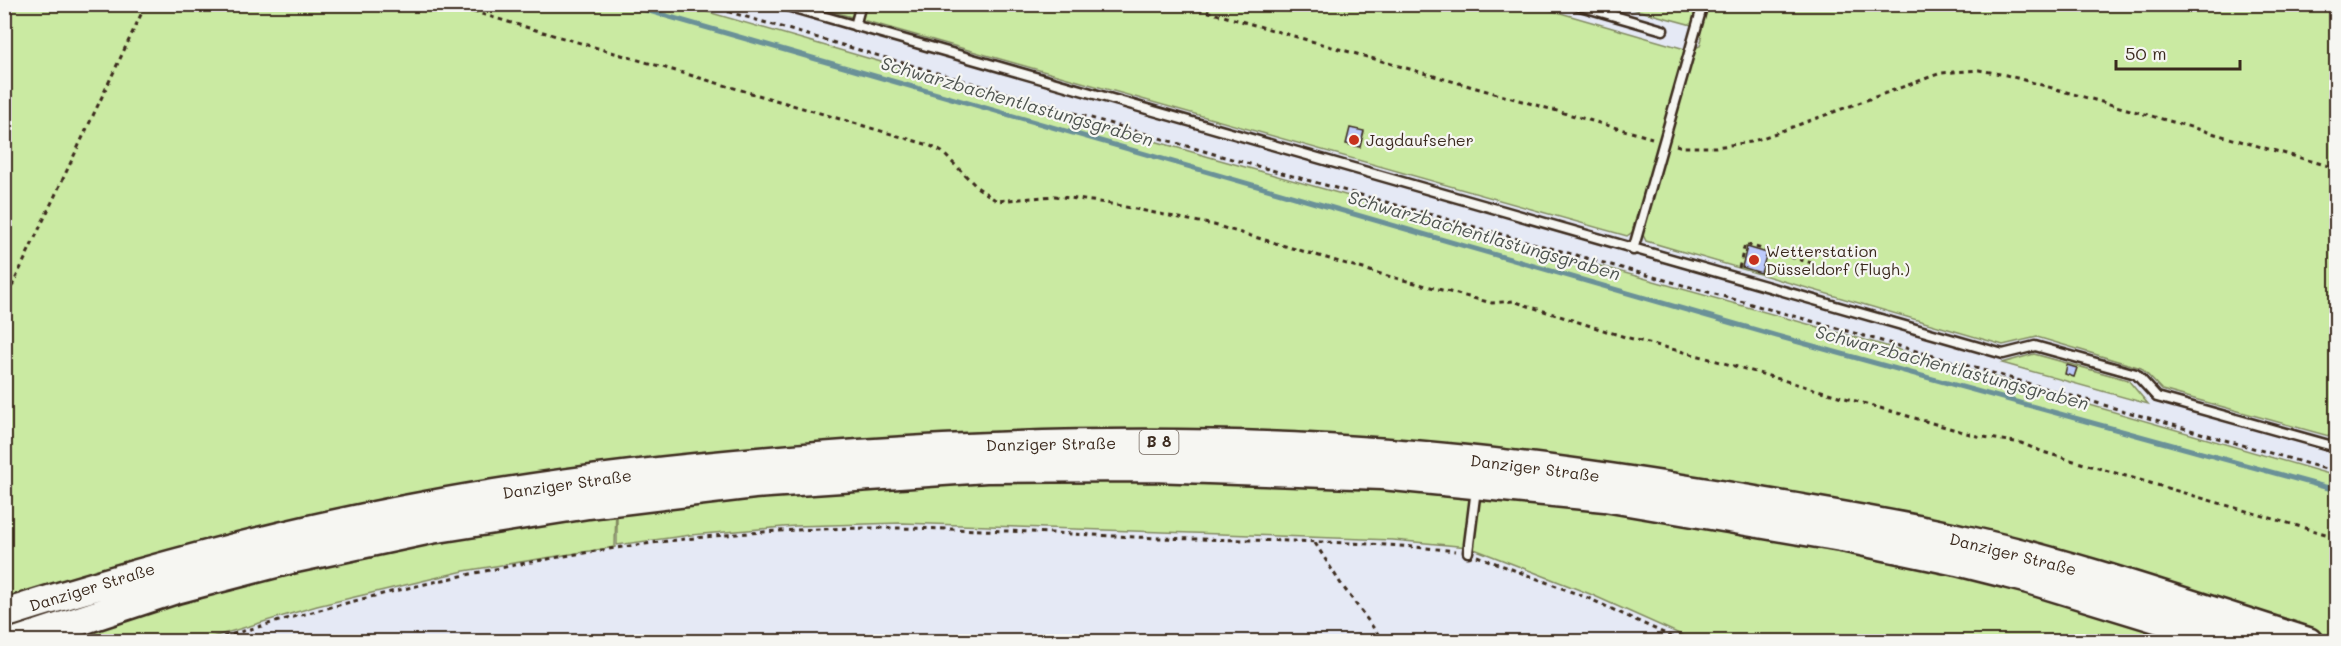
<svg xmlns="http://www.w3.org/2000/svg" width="2341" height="646" font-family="Mali,sans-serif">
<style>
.green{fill:#caeaa2;stroke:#828a60;stroke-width:1.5}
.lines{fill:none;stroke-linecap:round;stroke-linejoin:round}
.stream{stroke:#6a9198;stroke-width:5}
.building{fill:#bdcafb;stroke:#3b2a1e;stroke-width:1.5}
.service-casing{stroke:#3b2a1e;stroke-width:13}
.trunk-casing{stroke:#3b2a1e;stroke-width:33}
.path{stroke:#3b2a1e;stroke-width:3;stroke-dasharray:4.5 4.5;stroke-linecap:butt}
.service{stroke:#f6f6f2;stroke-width:8}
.trunk{stroke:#f6f6f2;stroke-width:28}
.poi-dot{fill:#c8321e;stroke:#f6f6f2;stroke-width:2}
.labels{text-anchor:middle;stroke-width:4.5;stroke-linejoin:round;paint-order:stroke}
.shield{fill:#f6f6f2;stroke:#73675e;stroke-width:1.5}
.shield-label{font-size:15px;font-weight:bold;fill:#3b2a1e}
.poi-label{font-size:16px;fill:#3b2a1e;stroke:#f6f6f2;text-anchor:start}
.street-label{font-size:16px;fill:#3b2a1e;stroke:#f6f6f2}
.water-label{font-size:18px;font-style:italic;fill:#4f5551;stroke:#f6f6f2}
</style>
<rect width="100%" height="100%" fill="#e5e9f5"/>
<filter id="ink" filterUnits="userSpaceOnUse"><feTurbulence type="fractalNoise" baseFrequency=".0167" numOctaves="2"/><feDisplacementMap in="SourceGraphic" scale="12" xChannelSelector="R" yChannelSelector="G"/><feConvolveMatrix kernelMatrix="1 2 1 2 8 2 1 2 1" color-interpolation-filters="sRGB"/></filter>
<g filter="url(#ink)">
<!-- green -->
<path class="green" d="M4,5h680l529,153 659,184 464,134v165h-641l-105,-47 -121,-47 -76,-7 -491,-17 -107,3 -104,9 -74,10v-84l-2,86 -151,24 -147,35 -118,35h-194z
M809,5h724l152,44 -50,181 -8,6z
M1618,5h80l-6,20z
M1708,5h628v433l-174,-48 -21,-22 -104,-31 -34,8 -357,-104 -4,-8 52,-185 6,-2 2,-8 -2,-4z
M2034,354l94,26 20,24 -146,-41z"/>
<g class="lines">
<!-- stream -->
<path class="stream" d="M625,4l1152,332 559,154"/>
</g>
<!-- building -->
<path class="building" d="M1350,128l14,3 -4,16 -14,-3z
M1747,247l20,6 -6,20 -19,-6z
M2067,365l10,3 -3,9 -9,-3z"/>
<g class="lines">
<defs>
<path id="service" d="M780,4l1223,350 32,-8 101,28 21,23 179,50
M1573,4l90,26
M855,26l6,-22
M1633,250l70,-246
M1468,552l8,-63"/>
<path id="trunk" d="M4,614c139,-44 279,-82 422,-108 143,-27 288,-42 433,-52 176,-12 352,-15 529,-1 122,9 241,27 362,47 73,13 147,24 219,41 115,26 227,66 339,101
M15,642l161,-53 119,-31 136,-29 157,-25 166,-20 232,-16 166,-1 230,8 223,22 242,41 110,23 72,18 206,63"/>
</defs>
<!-- service casing -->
<use href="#service" class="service-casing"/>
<!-- trunk casing -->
<use href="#trunk" class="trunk-casing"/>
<!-- path -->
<path class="path" d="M447,4l482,141 13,7 36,36 19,13 58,-5 51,7 108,22 170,50 108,28 21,-2 112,36 78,20 274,79 44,7 22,9 293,85
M702,4l512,150 619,173 503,145
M1181,4l471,134
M1676,145l7,2h33l35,-5 190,-69 38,-3 27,5 330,93
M1739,268l6,-24 70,20
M4,303l142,-299
M2333,508l3,1
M1315,543l26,41 43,58
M1477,556l111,42 95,44
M206,642c192,-57 390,-102 591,-112 120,-6 241,3 362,8 99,3 199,2 297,13"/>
<!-- service -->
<use href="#service" class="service"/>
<!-- trunk -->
<use href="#trunk" class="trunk"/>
</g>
</g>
<!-- markers -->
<g class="poi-dot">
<circle cx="1354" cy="140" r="6"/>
<circle cx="1754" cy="260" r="6"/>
</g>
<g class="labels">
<!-- shield labels -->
<rect class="shield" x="1139.5" y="430" width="39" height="24" rx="4.5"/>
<g class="shield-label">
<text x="1159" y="447">B 8</text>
</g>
<!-- poi labels -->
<g class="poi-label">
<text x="1366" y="146">Jagdaufseher</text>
<text x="1766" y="257">Wetterstation<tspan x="1766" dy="18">Düsseldorf (Flugh.)</tspan></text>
</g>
<!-- street labels -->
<g class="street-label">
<text transform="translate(1051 444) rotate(-1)" y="6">Danziger Straße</text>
<text transform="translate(1535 468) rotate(7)" y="6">Danziger Straße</text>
<text transform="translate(567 484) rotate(-8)" y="6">Danziger Straße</text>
<text transform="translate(2013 554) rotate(14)" y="6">Danziger Straße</text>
<text transform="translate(92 587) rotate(-17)" y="6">Danziger Straße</text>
</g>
<!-- water labels -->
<g class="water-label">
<text transform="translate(1017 102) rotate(16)" y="6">Schwarzbachentlastungsgraben</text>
<text transform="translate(1484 236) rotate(16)" y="6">Schwarzbachentlastungsgraben</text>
<text transform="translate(1952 368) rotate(15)" y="6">Schwarzbachentlastungsgraben</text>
</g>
</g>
<!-- margin -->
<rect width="2341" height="646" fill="none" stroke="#f6f6f2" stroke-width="24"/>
<rect x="12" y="12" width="2317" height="622" fill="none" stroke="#3b2a1e" stroke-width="2" filter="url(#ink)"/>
<!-- scale -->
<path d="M2116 60v9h124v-9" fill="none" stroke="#3b2a1e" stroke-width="3"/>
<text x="2125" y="60" font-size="18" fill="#3b2a1e" stroke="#f6f6f2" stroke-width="4.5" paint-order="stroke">50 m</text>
</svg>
